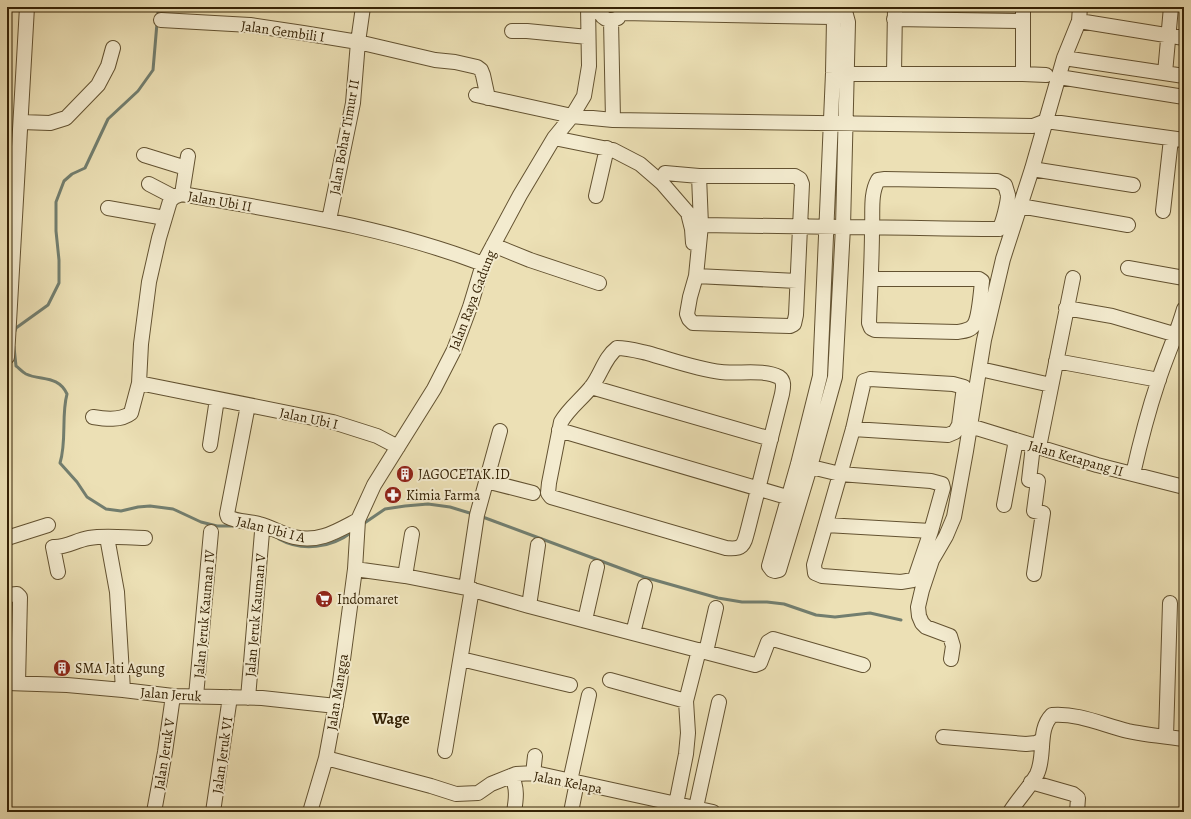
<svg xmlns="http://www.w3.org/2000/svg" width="1191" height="819" font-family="Alegreya,serif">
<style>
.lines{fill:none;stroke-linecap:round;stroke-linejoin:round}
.stream{stroke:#727e6f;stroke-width:3}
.minor-casing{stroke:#635231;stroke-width:16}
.minor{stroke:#f3ebcf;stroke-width:14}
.labels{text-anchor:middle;stroke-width:4;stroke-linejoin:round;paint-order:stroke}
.street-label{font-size:14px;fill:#352205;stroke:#f3ebcf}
.poi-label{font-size:14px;fill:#352205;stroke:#f3ebcf;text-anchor:start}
.quarter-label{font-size:16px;font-weight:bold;fill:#352205;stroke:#f3ebcf}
</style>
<rect width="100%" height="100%" fill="#ece0b5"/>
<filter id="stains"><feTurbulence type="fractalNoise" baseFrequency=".005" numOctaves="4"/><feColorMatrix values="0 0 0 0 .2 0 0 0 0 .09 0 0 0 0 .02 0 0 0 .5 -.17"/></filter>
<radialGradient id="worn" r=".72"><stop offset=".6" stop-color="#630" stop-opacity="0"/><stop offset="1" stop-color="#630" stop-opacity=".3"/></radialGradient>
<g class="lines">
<!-- stream -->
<path class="stream" d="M158,17v-10
M15,331l1,-3 32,-23 11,-22v-23l-3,-29v-29l8,-21 8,-7 13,-6 23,-49 30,-28 15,-21 4,-47
M14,347l2,19c3,2 6,6 10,8 15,7 32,1 41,20 -6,22 0,47 -7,69l17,19 10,15 19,12 15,2 17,-4 12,-1 23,3 28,13 16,4h16
M480,516l164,61 74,21 24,4h25l17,2 32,11 19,2 35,-4 31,7
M363,524l22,-15 20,-3 23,-2 22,3 23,7
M279,539c23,13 52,9 73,-7"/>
<defs>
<path id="minor" d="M600,7c-1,11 9,16 18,11
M622,13l209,4 3,2 -1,54 -13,303 -22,88 -29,102 3,4 3,1 4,-1 31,-103 25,-90 8,-150 5,-205 -3,-11 -3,-1 -92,-3
M894,19l129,2
M161,20l89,5 53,8 55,9 77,18 20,2 22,5 4,3 2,5 5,23
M611,20l2,100
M1079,21l105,17
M512,31h15l61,6
M1064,58l120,18
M1165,73l6,-66
M837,74h186l23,1
M894,74l1,-67
M1023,74v-67
M1059,77l125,20
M476,95l96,21 41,4 420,6 13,-5 138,19
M21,122l29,1 16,-5 32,-33 10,-19 5,-18
M554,138l59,12 27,14 22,19 26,30 4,16 1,14
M144,155l42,13
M1032,169l101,16
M665,173l34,3h96l5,3 2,5 -6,131 -2,9 -4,2 -97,-3 -4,-4 -2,-5 3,-17 6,-21 5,-51 -2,-49
M149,184l25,13
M182,194l6,-38
M596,196l11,-48
M1020,206l108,19
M108,208l57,10
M1163,211l8,-72
M329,220l24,-117 5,-61 5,-35
M701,225l142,2c51,0 103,2 154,2h2c4,-6 9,-27 9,-34 -1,-3 -2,-7 -3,-10l-8,-4 -112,-2 -7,1c-8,14 -5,32 -6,48 0,32 -2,63 -3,95l2,5 4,2 82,2c6,-1 13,-1 17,-7 5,-7 7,-34 8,-44l-3,-2h-108
M493,245l37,15 69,23
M1128,268l56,10
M696,276l101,5
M1066,308l46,8 65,19
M617,348c10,0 21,3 30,5 25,7 49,16 74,19 17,2 44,-3 58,5 6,4 4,11 3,17l-34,135c-4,15 -4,21 -22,19l-175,-51 -3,-4 1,-10 12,-61c8,-14 21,-23 31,-36 9,-12 13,-29 25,-38z
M7,357l20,-350
M1056,361l103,19
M980,369l71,16
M139,383l194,39 44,14 21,11
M591,387l180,52
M248,405l-21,109 1,3c9,5 21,4 31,7 12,3 23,10 35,13 25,6 43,-6 64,-17
M93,417c12,2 28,4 38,-4l8,-30 2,-39 8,-62 10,-44 11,-37 4,-4 8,-3c102,18 205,33 301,70
M970,426l127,39 87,22
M559,430l238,70
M210,445l7,-46
M1033,446l-4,34 9,1 -4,30 9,2 -9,61
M1039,447l34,-169
M803,465l37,9 91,7 11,3 1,4 -12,43 -16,47 -2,2 -12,2 -79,-6 -7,-3 -1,-8 39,-136 11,-48 6,-2 83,5 11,3 -5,38 -4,7 -7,3 -95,-6
M1133,474c7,-31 15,-62 25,-92 8,-25 19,-48 26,-73
M486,481l47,12
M1004,505l12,-65
M826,525l105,6
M107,537l10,55 6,98
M7,538l41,-13
M355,569l50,7 61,12 63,18 226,59 5,-2 8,-21 5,-3 90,26
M58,572l-5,-25c13,1 23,-7 36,-9 18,-3 38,0 56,0
M405,576l7,-42
M466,588l11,-73 23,-84
M7,595l10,-1 3,3 -2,86
M529,606l9,-61
M585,620l12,-53
M633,633l12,-47
M706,652l10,-44
M461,659l109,26
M951,659l2,-13 -3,-10 -24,-9 -4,-4 -3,-7 -1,-9 4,-17 10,-30 14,-24 8,-19 12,-66 18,-111 19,-81 29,-90 32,-111 15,-37 1,-14
M610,680l76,21
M7,683l60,2 56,5 50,6 89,2 74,8
M196,696l15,-164
M248,698l14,-166
M943,737l83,7 10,-1 6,-3
M1166,737l4,-134
M445,751l27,-162
M326,758l105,28 25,8 22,-1 13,-9 25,-10 19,-1 178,39
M533,774l2,-18
M511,776c7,11 5,24 3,36
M570,781l19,-86
M1031,782l42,12 5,4 -1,14
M676,804l10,-50 2,-21 -2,-32 13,-51
M154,812l11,-60 8,-56
M213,812l17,-115
M310,812l16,-54 14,-76 15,-113 3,-49 16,-35 60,-96 20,-39 16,-43 13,-43 37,-69 34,-57 18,-22 12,-20 5,-30 -1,-59
M571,812l6,-30
M695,812l24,-110
M1010,812c8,-13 20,-25 27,-38 9,-19 0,-44 15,-59 27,-2 51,10 76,16 19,4 38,6 56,8"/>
</defs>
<!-- minor casing -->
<use href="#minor" class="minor-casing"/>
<!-- minor -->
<use href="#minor" class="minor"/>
</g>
<!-- icons -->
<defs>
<symbol id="building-disc" viewBox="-11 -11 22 22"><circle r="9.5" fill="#8f2418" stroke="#f3ebcf"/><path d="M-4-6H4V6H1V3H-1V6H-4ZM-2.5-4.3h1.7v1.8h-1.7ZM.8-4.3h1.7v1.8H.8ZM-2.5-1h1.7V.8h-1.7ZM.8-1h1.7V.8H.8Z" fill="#fff"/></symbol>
<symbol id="pharmacy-disc" viewBox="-11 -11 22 22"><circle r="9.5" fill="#8f2418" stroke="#f3ebcf"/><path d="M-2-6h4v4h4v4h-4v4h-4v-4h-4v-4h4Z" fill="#fff"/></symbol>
<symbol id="supermarket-disc" viewBox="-11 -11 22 22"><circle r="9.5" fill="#8f2418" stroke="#f3ebcf"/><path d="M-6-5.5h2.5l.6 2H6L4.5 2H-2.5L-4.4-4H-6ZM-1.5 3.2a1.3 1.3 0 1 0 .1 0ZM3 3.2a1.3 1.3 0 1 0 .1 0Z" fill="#fff"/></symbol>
</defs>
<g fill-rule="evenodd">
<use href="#building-disc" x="395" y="464" width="20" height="20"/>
<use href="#pharmacy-disc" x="383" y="485" width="20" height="20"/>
<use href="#supermarket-disc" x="314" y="589" width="20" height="20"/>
<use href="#building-disc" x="52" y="658" width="20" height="20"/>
</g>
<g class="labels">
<!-- street labels -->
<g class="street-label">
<text transform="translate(283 31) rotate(8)" y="5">Jalan Gembili I</text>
<text transform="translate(344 137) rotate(-80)" y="5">Jalan Bohar Timur II</text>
<text transform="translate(220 201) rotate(10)" y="5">Jalan Ubi II</text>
<text transform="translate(472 300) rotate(-69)" y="5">Jalan Raya Gadung</text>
<text transform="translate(309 418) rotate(12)" y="5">Jalan Ubi I</text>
<text transform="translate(1076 458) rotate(16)" y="5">Jalan Ketapang II</text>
<text transform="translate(271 529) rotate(14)" y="5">Jalan Ubi I A</text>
<text transform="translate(204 614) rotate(-85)" y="5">Jalan Jeruk Kauman IV</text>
<text transform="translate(255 615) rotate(-85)" y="5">Jalan Jeruk Kauman V</text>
<text transform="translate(337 692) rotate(-81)" y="5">Jalan Mangga</text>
<text transform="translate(171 694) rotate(4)" y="5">Jalan Jeruk</text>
<text transform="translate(164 754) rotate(-81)" y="5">Jalan Jeruk V</text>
<text transform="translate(222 755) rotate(-82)" y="5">Jalan Jeruk VI</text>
<text transform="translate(568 782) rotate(11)" y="5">Jalan Kelapa</text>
</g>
<!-- poi labels -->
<g class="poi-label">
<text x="418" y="479">JAGOCETAK.ID</text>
<text x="406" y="500">Kimia Farma</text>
<text x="337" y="604">Indomaret</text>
<text x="75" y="673">SMA Jati Agung</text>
</g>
<!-- quarter labels -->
<g class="quarter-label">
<text x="391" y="724">Wage</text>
</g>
</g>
<!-- margin -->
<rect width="1191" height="819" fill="none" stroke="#ece0b5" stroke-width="24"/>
<rect x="8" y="8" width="1175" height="803" fill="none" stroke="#352205" stroke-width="2"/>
<rect x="12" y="12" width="1167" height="795" fill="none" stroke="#352205"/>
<rect width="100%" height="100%" filter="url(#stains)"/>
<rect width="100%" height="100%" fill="url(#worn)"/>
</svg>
